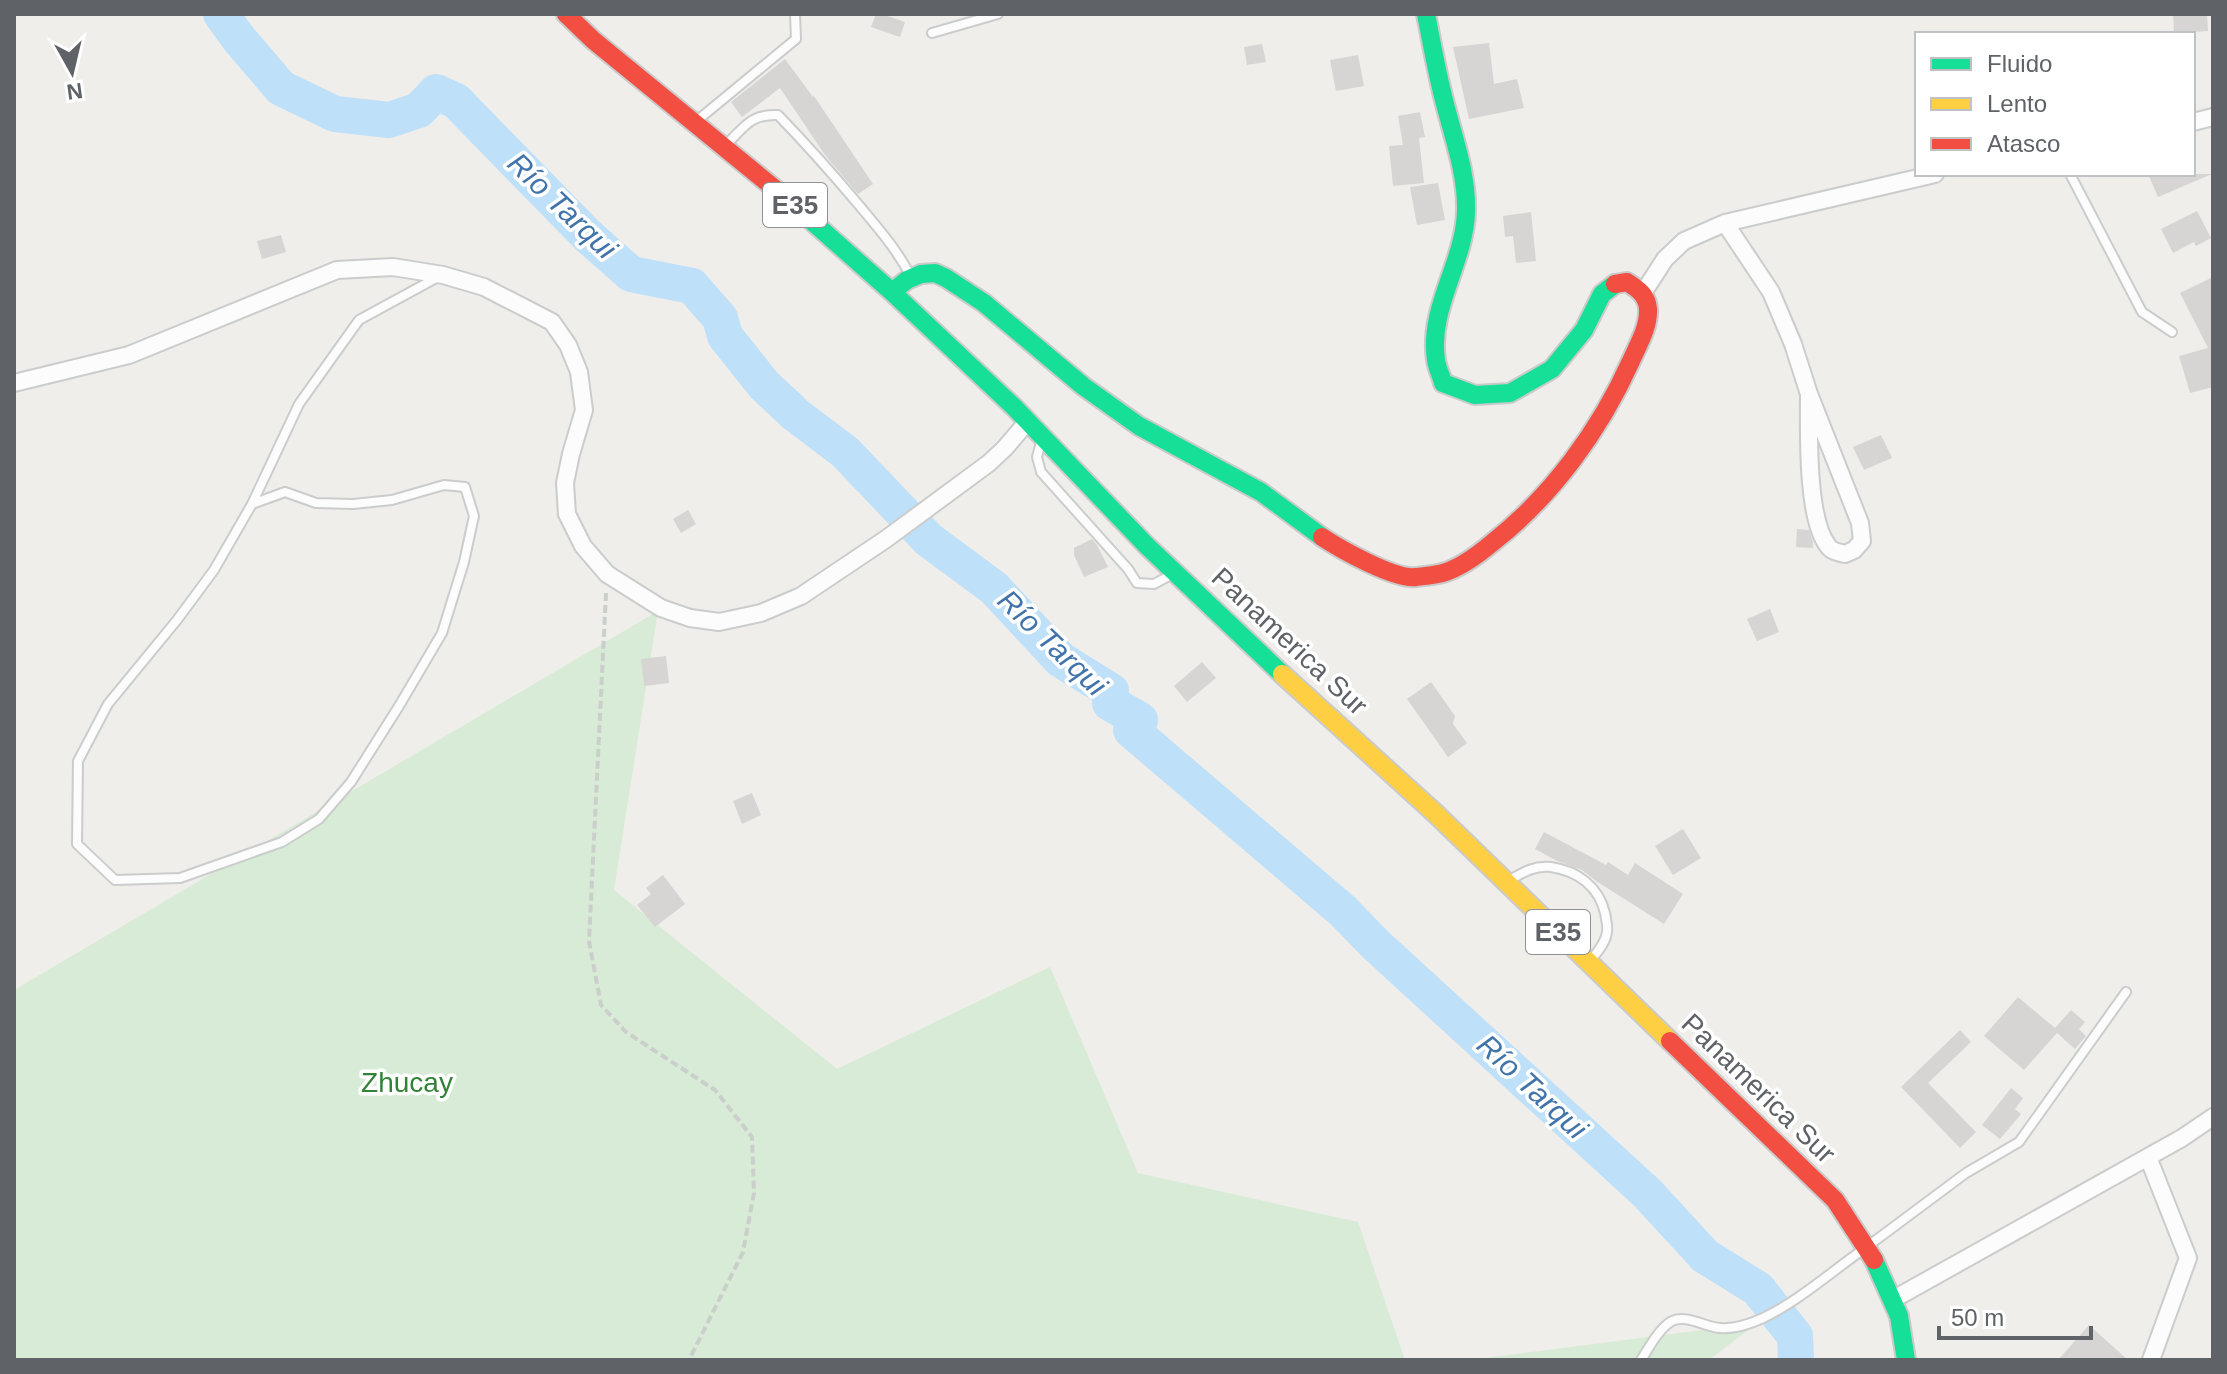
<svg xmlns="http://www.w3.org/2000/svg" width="2227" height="1374" font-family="Arial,sans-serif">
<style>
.green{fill:#d8ebd6}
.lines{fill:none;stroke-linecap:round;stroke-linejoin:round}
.river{stroke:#bfe0f9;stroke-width:36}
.building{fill:#d6d5d3}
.lane-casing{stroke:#cbcccc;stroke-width:12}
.street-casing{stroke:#cbcccc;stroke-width:20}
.fast-casing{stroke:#cacacb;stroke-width:22}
.slow-casing{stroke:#cacacb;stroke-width:22}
.jam-casing{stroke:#cacacb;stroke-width:22}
.path{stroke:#cacfcc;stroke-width:4;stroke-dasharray:8 4;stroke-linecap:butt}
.lane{stroke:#fdfcfc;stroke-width:8}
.street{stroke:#fdfcfc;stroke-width:16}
.fast{stroke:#16e098;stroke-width:18}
.slow{stroke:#ffcf43;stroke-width:18}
.jam{stroke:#f24e42;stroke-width:18}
.labels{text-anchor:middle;stroke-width:7;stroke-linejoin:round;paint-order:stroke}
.shield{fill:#fff;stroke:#8f9295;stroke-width:2}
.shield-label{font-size:26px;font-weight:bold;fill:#5f6368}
.street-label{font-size:28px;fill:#5f6368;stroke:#fff}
.park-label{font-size:28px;fill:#348238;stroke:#fff}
.water-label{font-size:30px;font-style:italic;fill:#4174aa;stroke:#fff}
</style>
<rect width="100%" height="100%" fill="#efeeea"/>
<!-- green -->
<path class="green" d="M658,611l-44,279 223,179 213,-102 88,206 220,49 47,138h-1391v-370z
M1757,1323l-48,37h-240z"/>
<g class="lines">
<!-- river -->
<path class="river" d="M221,14l18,25 42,49 54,26 54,6 30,-10 17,-18 20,9 132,135 43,38 61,12 28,32 5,18 39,49 32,30 49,37 84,88 65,48 67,72 50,31 -1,12 30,17 -9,10 212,181 32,33 272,249 58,63 53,33 37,47 1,24"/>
</g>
<!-- building -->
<path class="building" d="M876,14h6l23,8 -5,15 -29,-10z
M2173,14h34l1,17 -34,2z
M1489,43l5,41 23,-5 7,29 -55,11 -16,-72z
M1262,44l4,18 -19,3 -3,-18z
M1358,55l6,31 -28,5 -6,-31z
M785,59l28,38 1,-1 59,88 -15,10 -33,-39 -45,-67 -38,29 -11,-15z
M1420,112l5,25 -6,1 5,45 -31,3 -4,-40 14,-1 -5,-29z
M2148,174h64l-54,23z
M1438,183l7,37 -28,5 -7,-38z
M2197,211l14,27 -15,8 -2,-4 -21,11 -12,-24z
M1531,212l5,49 -20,2 -3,-27 -8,1 -2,-21z
M281,235l5,17 -24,7 -5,-18z
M2213,277v110l-23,6 -11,-37 29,-8 -28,-55z
M1881,435l11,23 -28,12 -11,-23z
M688,510l8,14 -15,9 -8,-14z
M1797,529l12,1 4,12v6l-17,-1z
M1092,539l5,6 11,22 -24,10 -10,-22v-7z
M1770,609l9,23 -22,9 -10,-22z
M666,656l3,27 -25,3 -3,-27z
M1202,662l14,16 -29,24 -13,-16z
M1431,682l24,34 -2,8 14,19 -19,14 -41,-58z
M752,793l9,22 -19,9 -9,-23z
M1683,829l18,29 -28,17 -18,-29z
M1544,832l62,33 2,-3 20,13 7,-12 48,31 -19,30 -68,-43 -14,-11 -25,-9 -22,-12z
M663,875l22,29 -30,23 -18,-22 14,-11 -5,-6z
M2018,997l37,31 16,-18 14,12 -6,7 7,7 -11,13 -18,-16 -33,37 -40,-34z
M1960,1030l11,12 -43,41 48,49 -16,16 -59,-61z
M2011,1088l12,10 -8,11 6,5 -21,25 -18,-14z
M2089,1325l39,35h-70z"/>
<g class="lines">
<defs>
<path id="lane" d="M932,33l66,-19
M699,119l97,-80 -1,-25
M727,144c18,-18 24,-30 51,-29 28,29 54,58 80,89 19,23 38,44 52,71
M2070,174l72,138 30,20
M1040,446l-3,11 4,15 87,97 9,14 17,1 13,-7
M252,504l33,-12 31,11 37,1 39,-4 52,-15 21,2 9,29 -10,46 -22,71 -43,73 -48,76 -32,37 -37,23 -102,36 -65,2 -38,-36 1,-83 30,-57 69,-84 37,-50 38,-66 47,-100 60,-84 79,-43
M1510,880c13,-8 26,-15 41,-13 27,4 48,20 54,46 1,6 3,13 2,19 -1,10 -9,19 -15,27
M1872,1243l94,-70 53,-31 107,-150
M1641,1360c8,-12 18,-32 31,-39 14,-7 33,6 48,7 14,1 30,-4 43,-10 34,-16 67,-45 98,-67"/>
<path id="street" d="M2193,122l20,-5
M1725,223l46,69 22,52 16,50 51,129 2,18 -8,9 -9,4c-7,-2 -13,-2 -17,-8 -22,-28 -19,-116 -19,-152
M1643,293l22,-34 19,-18 41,-18 210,-49
M14,383l115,-28 208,-85 56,-3 50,8 41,12 68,35 16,23 11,27 5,38 -13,44 -6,29 2,31 16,32 24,28 54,34 29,10 29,4 42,-9 40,-17 85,-57 103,-76 16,-15 23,-27
M2148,1157l40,101 -37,102
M1892,1300l290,-162 31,-21"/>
<path id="fast" d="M1426,14c6,30 11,60 19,90 9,35 22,71 21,107 -1,51 -38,97 -30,149 1,8 5,15 7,23l32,12 35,-2 42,-24 32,-39 18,-36 13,-10
M780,193l112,99 122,115 133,139 135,128
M892,292l15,-12 14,-6 14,-1 11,5 38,25 99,83 56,40 122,66 61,45
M1874,1260l25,56 7,44"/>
<path id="slow" d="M1282,674l154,140 234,227"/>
<path id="jam" d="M566,14l27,26 187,153
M1322,537c18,12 73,43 94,40 9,-1 21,-2 30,-5 17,-6 33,-18 46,-29 60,-47 108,-113 139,-182 7,-16 18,-34 17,-52 -1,-14 -10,-20 -21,-27l-12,2
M1670,1041l165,159 39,60"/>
</defs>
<!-- lane casing -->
<use href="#lane" class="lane-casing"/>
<!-- street casing -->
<use href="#street" class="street-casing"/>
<!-- fast casing -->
<use href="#fast" class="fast-casing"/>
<!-- slow casing -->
<use href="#slow" class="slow-casing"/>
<!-- jam casing -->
<use href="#jam" class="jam-casing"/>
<!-- path -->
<path class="path" d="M606,593l-17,348 12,64 25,27 89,58 37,47 2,56 -11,59 -54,108"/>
<!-- lane -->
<use href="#lane" class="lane"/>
<!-- street -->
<use href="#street" class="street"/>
<!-- fast -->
<use href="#fast" class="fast"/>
<!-- slow -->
<use href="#slow" class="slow"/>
<!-- jam -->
<use href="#jam" class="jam"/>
</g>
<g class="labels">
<!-- shield labels -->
<g class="shield">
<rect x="763" y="183" width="64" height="44" rx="6"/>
<rect x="1526" y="910" width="64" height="44" rx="6"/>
</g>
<g class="shield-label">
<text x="795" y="214">E35</text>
<text x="1558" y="941">E35</text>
</g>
<!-- street labels -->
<g class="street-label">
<text transform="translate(1290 641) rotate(43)" y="10">Panamerica Sur</text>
<text transform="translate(1759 1088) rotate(44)" y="10">Panamerica Sur</text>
</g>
<!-- park labels -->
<g class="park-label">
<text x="407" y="1092">Zhucay</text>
</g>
<!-- water labels -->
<g class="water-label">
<text transform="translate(562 206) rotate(44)" y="10">Río Tarqui</text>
<text transform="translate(1052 643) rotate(44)" y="10">Río Tarqui</text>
<text transform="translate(1532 1087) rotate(43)" y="10">Río Tarqui</text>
</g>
</g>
<!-- border -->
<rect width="2227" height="1374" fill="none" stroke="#5f6368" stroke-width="32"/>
<!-- legend -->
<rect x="1915" y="32" width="280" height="144" fill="#ffffff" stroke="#bfc1c3" stroke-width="2"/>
<rect x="1931" y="58" width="40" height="12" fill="#16e098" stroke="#bfc1c3" stroke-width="2"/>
<text x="1987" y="72" font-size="24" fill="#5f6368">Fluido</text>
<rect x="1931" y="98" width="40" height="12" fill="#ffcf43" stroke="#bfc1c3" stroke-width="2"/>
<text x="1987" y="112" font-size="24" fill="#5f6368">Lento</text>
<rect x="1931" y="138" width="40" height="12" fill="#f24e42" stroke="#bfc1c3" stroke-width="2"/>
<text x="1987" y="152" font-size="24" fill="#5f6368">Atasco</text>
<!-- north arrow -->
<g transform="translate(72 72) rotate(172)" stroke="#ffffff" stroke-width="6" paint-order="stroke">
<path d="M0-6L14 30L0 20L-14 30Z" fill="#5f6368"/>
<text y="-12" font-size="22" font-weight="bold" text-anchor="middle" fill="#5f6368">N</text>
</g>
<!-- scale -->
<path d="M1939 1326v12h152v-12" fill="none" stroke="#5f6368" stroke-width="4"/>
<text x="1951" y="1326" font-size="24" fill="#5f6368" stroke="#ffffff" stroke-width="6" paint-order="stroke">50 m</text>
</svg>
